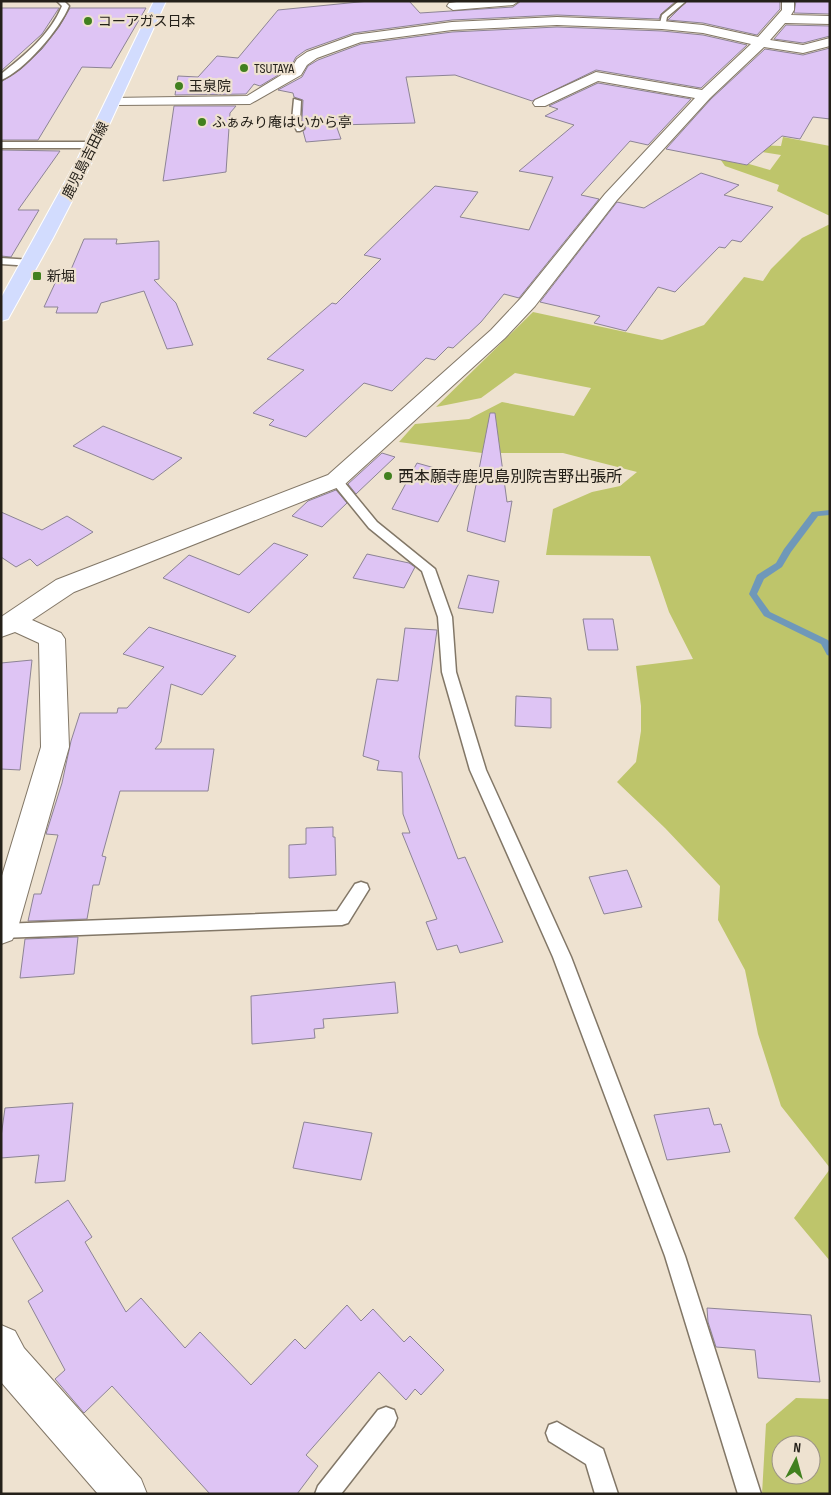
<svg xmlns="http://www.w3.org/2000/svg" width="831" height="1495" font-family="'Sofia Sans Condensed','Noto Sans JP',sans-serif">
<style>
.green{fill:#bec56b;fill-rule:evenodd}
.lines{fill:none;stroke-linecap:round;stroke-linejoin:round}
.stream{fill:#6f98b9;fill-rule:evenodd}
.building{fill:#dec4f4;stroke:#8d8495}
.service-casing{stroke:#827767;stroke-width:3}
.minor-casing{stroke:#827767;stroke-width:2}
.primary-casing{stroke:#fff;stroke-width:2}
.service{fill:#fff;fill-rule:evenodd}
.minor{fill:#fff;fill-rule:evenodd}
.primary{fill:#d2dcfe;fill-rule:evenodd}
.poi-dot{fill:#41801f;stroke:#eee2d0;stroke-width:2}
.labels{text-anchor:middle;stroke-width:4.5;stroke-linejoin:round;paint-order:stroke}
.far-poi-label{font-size:14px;fill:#242019;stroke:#eee2d0;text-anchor:start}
.far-street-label{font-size:14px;fill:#242019;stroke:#eee2d0}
.poi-label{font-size:16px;fill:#242019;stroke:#eee2d0;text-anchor:start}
</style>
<rect width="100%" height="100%" fill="#eee2d0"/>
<!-- green -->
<path class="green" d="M783,137l47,9v70l-53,-25 2,-6 -54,-19 -9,-13 19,7 35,10 11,-15 -25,-4 -20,-7 45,2z
M830,224v944l-49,-62 -23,-72 -13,-64 -27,-50 2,-34 -55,-58 -48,-46 19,-20 5,-31v-25l-5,-40 57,-7 -24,-47 -19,-56 -104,-1 7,-46 39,-17 28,-6 17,-14 -74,-19h-81l-83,-11 16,-18 54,-5 33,-17 72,14 17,-28 -76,-15 -34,25 -45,9 97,-95 129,28 42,-15 40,-48 19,4 8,-12 31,-31z
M830,1169v92l-36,-43z
M796,1398l34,1v95h-68l4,-70zM781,1445h30v30h-30z"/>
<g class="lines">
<!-- stream -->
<path class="stream" d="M830,510v5l-12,1 -27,36 -9,15 -18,12 -7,15 13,18 58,28 2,2v14l-3,-1 -6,-11 -57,-28 -15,-22 8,-19 19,-12 8,-14 28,-37z"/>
</g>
<!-- building -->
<path class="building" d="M369,1h40l11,12 93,-6 8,-6h155l-15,13 -2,5 -102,-4 -105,5 -98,13 -48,17 -10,7 -6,11 -30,18 -6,-2 -8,10 -71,1 3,-19 20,1 19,-21 21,2 40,-48z
M687,1h93v8l-23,26 -54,-12 -35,-3z
M796,1h34v13l-36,-1z
M1,8h58l-17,26 -41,37z
M70,8h76l-35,60 -29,-1 -44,73h-37v-58l20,-13 21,-20 17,-22z
M786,25l44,1v10l-27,7 -29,-4z
M557,27l105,4 41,4 44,10 -46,43 -105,-18 -64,31 -77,-26 -49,2 9,46 -79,2 5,14 -35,3 -3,-11 3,-3 -4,-8 1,-20 -9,-3 -1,-4 -15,-3 24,-13 6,-11 10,-6 43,-16 91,-12z
M830,48v71l-17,-2 -13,22 -18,-3 -35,29 -81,-16 45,-50 54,-50 38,6z
M598,83l93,16 -43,46 -18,-4 -49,54 18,4 -80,99 -15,-4 -23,28 -28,26 -5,-1 -13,13 -9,-2 -34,33 -28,-8 -58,54 -37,-12 5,-5 -21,-7 51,-43 -37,-11 65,-56 4,1 45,-45 -17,-4 71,-69 43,6 -18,25 69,13 24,-53 -34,-6 55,-46 -29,-9 13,-7 -9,-3z
M174,106h62l-6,7 -4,59 -63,9z
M1,150l59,1 -42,59h21l-28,47 -10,-1z
M701,173l38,12 -15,10 49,12 -32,35 -9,-2 -7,8 -6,-1 -44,45 -17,-5 -32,44 -32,-8 6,-7 -60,-14 77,-100 27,6z
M84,239h33l-1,5 43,-3v38l-5,1 22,23 17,42 -26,4 -23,-58 -43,12 -4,10h-41l2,-6h-14l13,-28h10z
M490,413h5l12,89 5,-1 -7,41 -38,-11z
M103,426l79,32 -29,22 -80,-34z
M382,453l13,4 -39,37 -8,-10z
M417,463l46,13 -25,46 -46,-13z
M336,490l11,13 -25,24 -30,-11 16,-15z
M1,512l41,18 25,-14 26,16 -56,34 -7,-7 -14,8 -15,-10z
M274,543l34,12 -59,58 -86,-35 26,-23 50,20z
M367,554l42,9 6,4 -11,21 -51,-10z
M468,575l31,6 -6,32 -35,-5z
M583,619h30l5,31h-30z
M149,627l87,29 -34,39 -31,-11 -10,58 -6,7h59l-6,42h-88l-18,65 4,1 -7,28h-6l-6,34 -59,2 6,-27h7l17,-59 -12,-1 16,-51 9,-42 9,-28h37l1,-5h9l37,-41 -41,-13z
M405,628l32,2 -18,127 39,102 7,-2 38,85 -43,11 -3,-8 -20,5 -11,-28 11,-3 -35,-86h8l-7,-19 -1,-42 -25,-2 2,-9 -16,-5 14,-77 21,2z
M32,660l-12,110 -19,-1v-106z
M516,696l35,2v30l-36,-2z
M333,827v10h2l1,38 -47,3v-33l17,-1v-16z
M627,870l15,37 -38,7 -15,-37z
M78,937l-4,37 -54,4 5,-39z
M395,982l3,31 -75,6 1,9 -10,1 1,9 -63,6 -1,-48z
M73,1103l-8,78 -30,2 4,-28 -38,3v-21l4,-29z
M709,1108l5,17 7,-1 9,28 -63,8 -13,-45z
M304,1122l68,11 -11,47 -68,-12z
M68,1200l24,37 -7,5 41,70 15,-14 44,50 15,-16 51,53 44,-46 10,10 42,-44 14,16 12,-12 31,33 6,-6 34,34 -23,25 -6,-6 -9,11 -27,-28 -73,83 12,11 -21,28h-87l-98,-108 -28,27 -29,-34 10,-9 -37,-69 15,-10 -31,-53z
M707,1308l104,7 9,67 -62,-4 -3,-28 -39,-3 -8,-25z"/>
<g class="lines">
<defs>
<path id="service" d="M57,1h7l5,5c-9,23 -45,65 -68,74v-6c24,-19 49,-39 61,-68z
M679,1l6,1 -18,15 -2,10h-6l3,-12z
M294,99l7,2 -1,19 4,9 -4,2h-3l-5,-11z
M1,142h93l4,3 -4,3h-93z
M1,258l31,2 5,3 -5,3 -31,-2z
M336,476l4,1 37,45 58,47 17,48 4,55 30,98 85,187 114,299 76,238h-23l-73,-238 -112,-299 -83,-187 -28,-98 -4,-55 -16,-46 -53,-43 -39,-48z
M361,882l6,2 2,5 -21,34 -6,2 -341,13v-14l336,-13 18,-27z
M386,1407l8,3 3,8 -3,8 -53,68h-26l3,-8 60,-76z
M557,1422l46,27 15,45h-23l-9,-30 -37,-23 -3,-8 3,-8z"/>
<path id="minor" d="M464,1h55l-6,4 -60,5 -6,-4 2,-3z
M782,1h12v9l-3,5 39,1v8l-45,-1 -15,17 33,5 27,-7v8l-27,7 -39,-6 -54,51 -93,102 -82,106 -30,32 -161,147 -270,107 -42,28 29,13 4,6 4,108 -52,184 -5,9 -11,4v-65l40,-132 -2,-104 -24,-11 -14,5v-20l55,-37 272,-105 163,-145 30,-32 84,-104 90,-96 -97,-17 -53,25h-10l-2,-3 2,-3 61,-28 106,18 49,-46 -48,-11 -41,-4 -105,-4 -105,5 -91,12 -44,16 -10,7 -6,10 -51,29 -135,1 -5,-1 -2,-3 2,-3 137,-2 44,-27 6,-10 10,-7 47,-17 98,-13 105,-5 105,4 41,4 55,12 24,-27z
M1,1325l14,6 9,17 117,131 6,15h-49l-97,-112z"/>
<path id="primary" d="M154,1h12l-73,159 -40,78 -45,81 -7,2v-23l76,-138z"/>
</defs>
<!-- service casing -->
<use href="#service" class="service-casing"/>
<!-- minor casing -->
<use href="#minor" class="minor-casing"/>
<!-- primary casing -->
<use href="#primary" class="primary-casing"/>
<!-- service -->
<use href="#service" class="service"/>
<!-- minor -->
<use href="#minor" class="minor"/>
<!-- primary -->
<use href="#primary" class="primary"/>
</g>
<!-- markers -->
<g class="poi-dot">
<circle cx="88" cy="21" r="5"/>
<circle cx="244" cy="68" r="5"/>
<circle cx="179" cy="86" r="5"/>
<circle cx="202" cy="122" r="5"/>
<rect x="32" y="271" width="10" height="10" rx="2.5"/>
<circle cx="388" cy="476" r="5"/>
</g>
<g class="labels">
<!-- far-poi labels -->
<g class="far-poi-label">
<text x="98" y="26">コーアガス日本</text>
<text x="254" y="73">TSUTAYA</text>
<text x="189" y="91">玉泉院</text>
<text x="212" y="127">ふぁみり庵はいから亭</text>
<text x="47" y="281">新堀</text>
</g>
<!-- far-street labels -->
<g class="far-street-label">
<text transform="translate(85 160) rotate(-63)" y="5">鹿児島吉田線</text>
</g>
<!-- poi labels -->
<g class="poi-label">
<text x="398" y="482">西本願寺鹿児島別院吉野出張所</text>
</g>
</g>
<!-- border -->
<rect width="831" height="1495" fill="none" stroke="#242019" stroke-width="5"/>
<!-- north arrow -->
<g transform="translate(796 1460) rotate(6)"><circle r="24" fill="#eee2d0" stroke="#9d9487"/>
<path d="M0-4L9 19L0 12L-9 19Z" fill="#41801f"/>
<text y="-8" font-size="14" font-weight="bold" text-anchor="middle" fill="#242019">N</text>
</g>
</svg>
